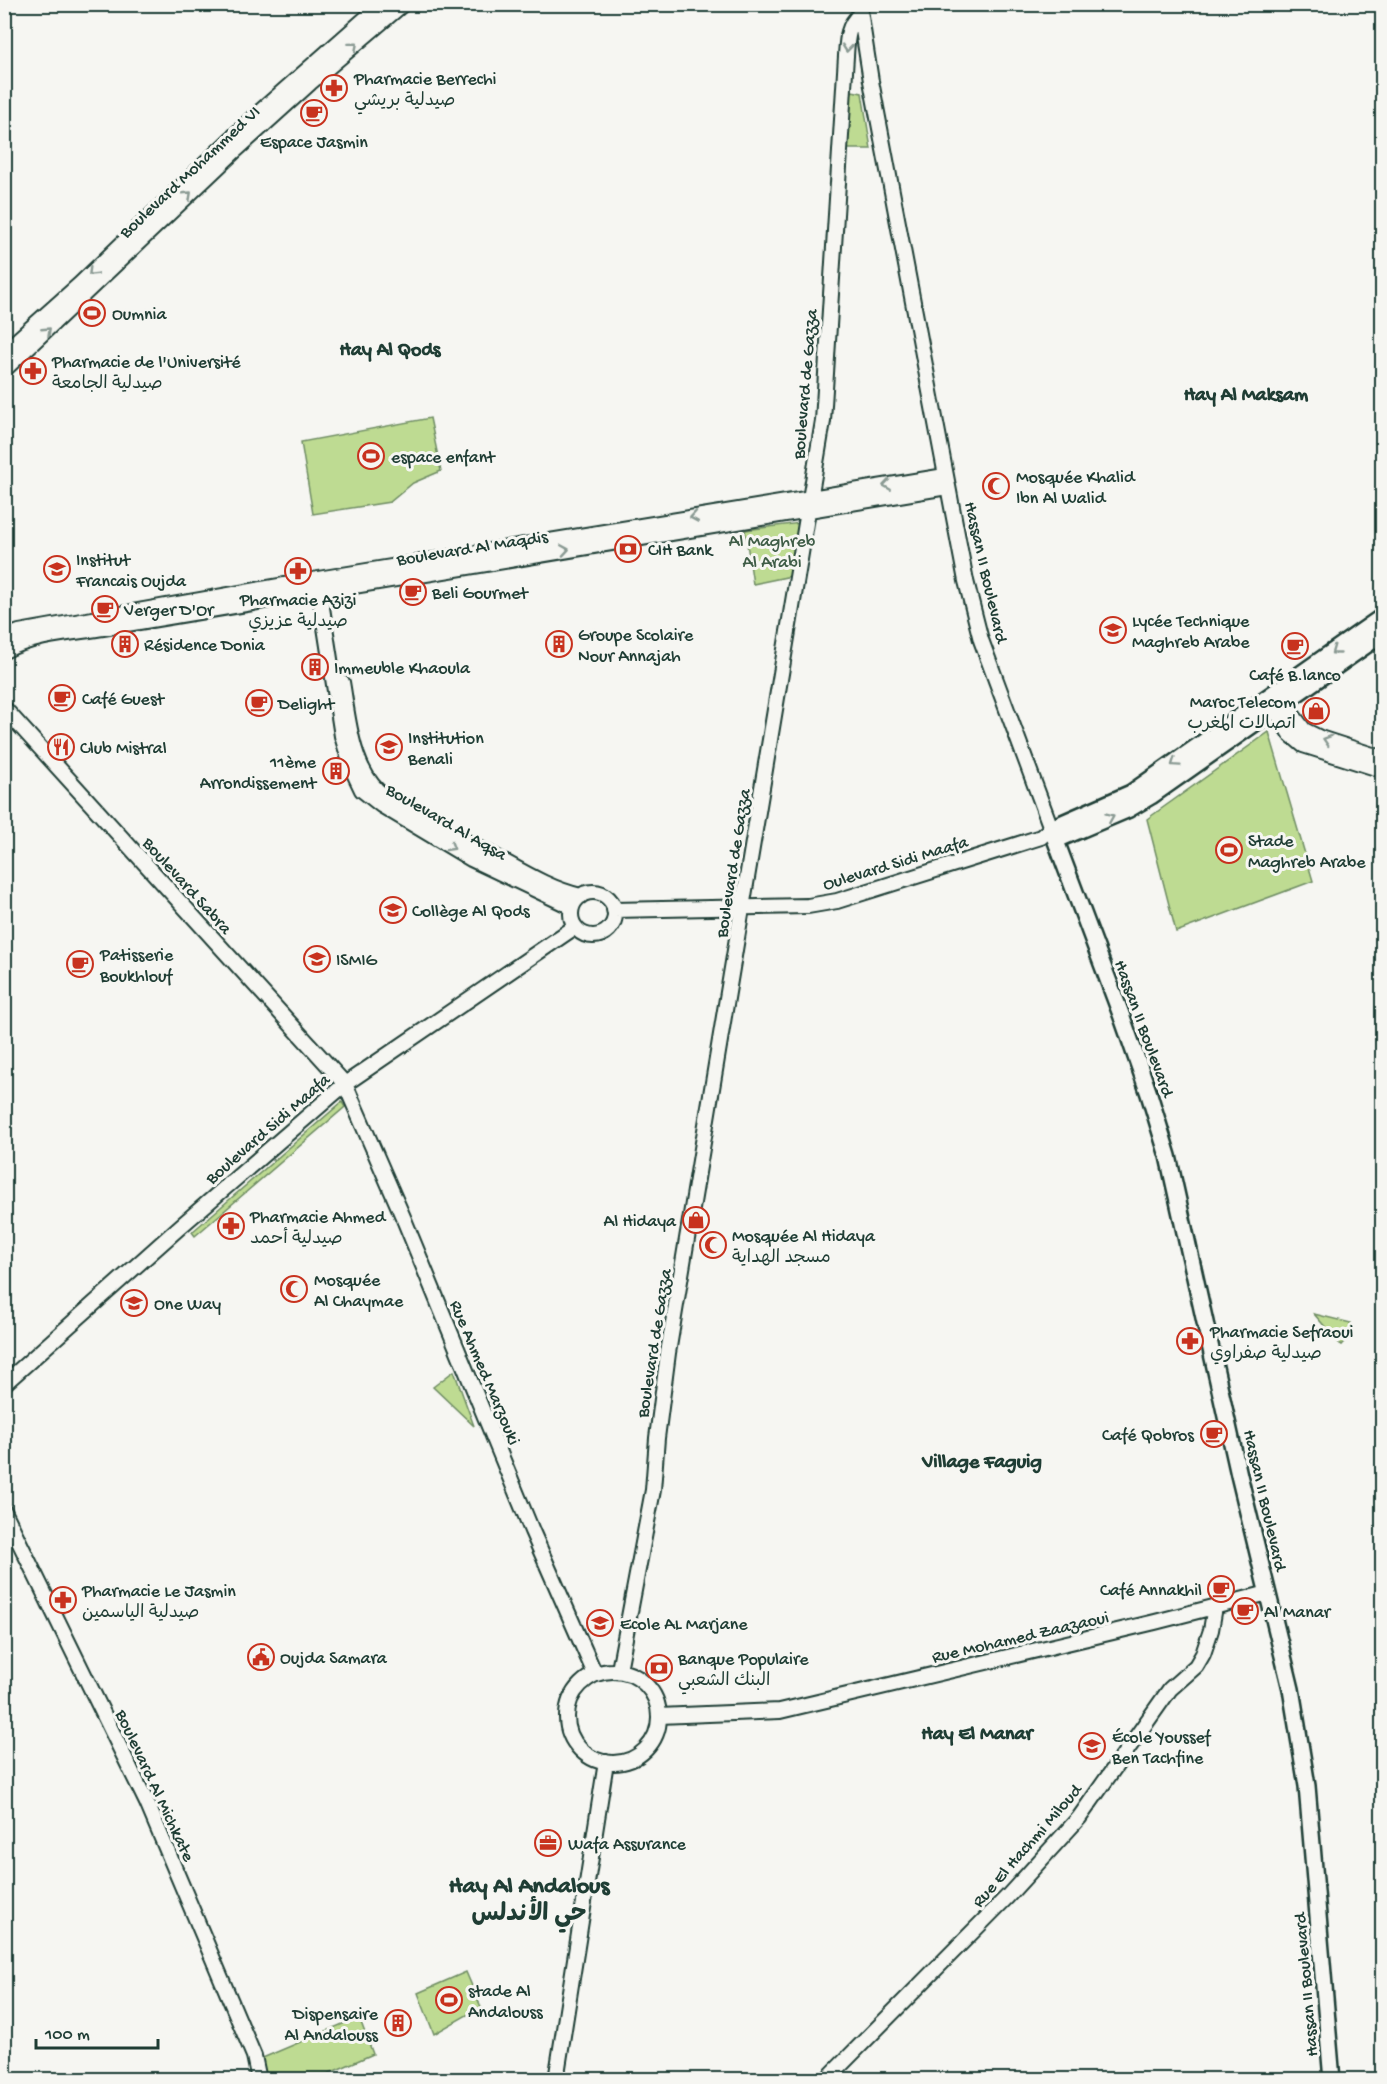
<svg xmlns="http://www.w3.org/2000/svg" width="1387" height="2084" font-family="'Gochi Hand','Playpen Sans Arabic',sans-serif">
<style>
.green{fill:#bedb92;stroke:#6e8c63;stroke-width:1.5}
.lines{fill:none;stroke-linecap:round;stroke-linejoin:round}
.secondary-casing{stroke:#1f3d34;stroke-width:18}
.primary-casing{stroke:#1f3d34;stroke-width:20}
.secondary{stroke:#f6f6f2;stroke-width:14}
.primary{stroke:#f6f6f2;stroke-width:15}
.oneway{stroke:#8a9a93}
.labels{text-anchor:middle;stroke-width:6;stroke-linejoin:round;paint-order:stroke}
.poi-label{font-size:18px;fill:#1f3d34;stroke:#f6f6f2;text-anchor:start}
.street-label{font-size:18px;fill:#1f3d34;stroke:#f6f6f2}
.park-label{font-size:18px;fill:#3f5d47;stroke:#f6f6f2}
.neighbourhood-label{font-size:20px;font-weight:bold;fill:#1f3d34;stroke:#f6f6f2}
.district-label{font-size:24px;font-weight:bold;fill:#1f3d34;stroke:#f6f6f2}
</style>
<rect width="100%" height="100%" fill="#f6f6f2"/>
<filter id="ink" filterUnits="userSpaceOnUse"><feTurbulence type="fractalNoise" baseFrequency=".0167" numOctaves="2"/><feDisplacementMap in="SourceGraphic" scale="12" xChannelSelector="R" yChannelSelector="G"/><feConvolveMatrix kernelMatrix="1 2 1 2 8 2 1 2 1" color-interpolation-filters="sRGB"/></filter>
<g filter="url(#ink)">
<!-- green -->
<path class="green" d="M852,91l10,2 9,56h-24v-44z
M430,418l11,53 -28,12 -23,19 -77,12 -12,-72z
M800,523l-9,53 -38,8 -8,-54z
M1269,732l44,149 -137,51 -29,-113z
M342,1102l3,5 -150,129 -3,-4z
M1314,1314l37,9 -1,12 -9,10z
M454,1371l20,55 -41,-39z
M466,1972l15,35 -47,27 -16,-41z
M359,2017l14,37 -57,25h-52l-6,-19z"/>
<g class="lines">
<defs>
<path id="secondary" d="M4,352l75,-67 176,-169 127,-112
M4,370l232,-220 74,-67 93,-79
M318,582l24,154 10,33 10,21 19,15 90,54 101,48
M4,638l15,-6 305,-54 621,-102
M4,651c30,-16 67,-18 99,-23l844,-141
M342,682c6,34 9,83 36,109 35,25 76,44 114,64 28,15 57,34 89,41
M1278,695l26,35 16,8 62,20
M1270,701l20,33 13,11 79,25
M4,708l341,376 58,133 129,314 63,143
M571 914a22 22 0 1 1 44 0a22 22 0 1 1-44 0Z
M614,910l194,-4 29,-5 204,-64 10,-9 -70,-188 -15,-59 -95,-500 -12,-77
M4,1384l178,-159 163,-141 230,-157
M4,1511l143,292 107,253 5,24
M619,1670l34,-180 4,-52 11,-85 155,-932 23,-365c1,-16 1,-30 14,-42
M567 1717a46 46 0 1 1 92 0a46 46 0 1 1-92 0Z
M659,1716l121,-5 375,-89 113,-29
M556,2080l50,-318
M826,2080l181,-183 72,-79 91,-129 26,-23 7,-12 8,-24 4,-23"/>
<path id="primary" d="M1056,840l73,-31 22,-13 231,-162
M1332,2080l-25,-294 -16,-97 -52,-214 -71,-319 -19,-62 -27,-77 -71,-189 80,-35 251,-176"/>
</defs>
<!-- secondary casing -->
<use href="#secondary" class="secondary-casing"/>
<!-- primary casing -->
<use href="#primary" class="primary-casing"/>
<!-- secondary -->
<use href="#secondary" class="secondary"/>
<!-- primary -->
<use href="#primary" class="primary"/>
</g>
<!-- one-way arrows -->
<defs><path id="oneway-chevron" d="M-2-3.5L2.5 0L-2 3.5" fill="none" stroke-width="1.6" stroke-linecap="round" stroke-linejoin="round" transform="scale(1.5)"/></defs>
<g class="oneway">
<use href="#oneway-chevron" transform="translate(354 46) rotate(-40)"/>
<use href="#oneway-chevron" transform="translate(847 48) rotate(96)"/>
<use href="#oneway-chevron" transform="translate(188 195) rotate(-43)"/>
<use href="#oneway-chevron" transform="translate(92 272) rotate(136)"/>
<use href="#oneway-chevron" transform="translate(47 331) rotate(-43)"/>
<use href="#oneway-chevron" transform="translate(887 485) rotate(172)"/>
<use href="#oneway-chevron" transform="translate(694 517) rotate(170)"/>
<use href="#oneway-chevron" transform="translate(565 550) rotate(-9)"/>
<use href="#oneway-chevron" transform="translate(1335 651) rotate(144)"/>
<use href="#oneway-chevron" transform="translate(1327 740) rotate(-162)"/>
<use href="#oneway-chevron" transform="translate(1175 763) rotate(145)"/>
<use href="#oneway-chevron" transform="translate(1110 817) rotate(-23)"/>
<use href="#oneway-chevron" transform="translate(451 847) rotate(31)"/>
</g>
</g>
<!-- icons -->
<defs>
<symbol id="pharmacy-ring" viewBox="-11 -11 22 22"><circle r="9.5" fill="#f6f6f2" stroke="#c8321e" stroke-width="1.5"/><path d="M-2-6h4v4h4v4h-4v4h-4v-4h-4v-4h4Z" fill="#c8321e"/></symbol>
<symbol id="cafe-ring" viewBox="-11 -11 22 22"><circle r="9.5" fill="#f6f6f2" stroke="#c8321e" stroke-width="1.5"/><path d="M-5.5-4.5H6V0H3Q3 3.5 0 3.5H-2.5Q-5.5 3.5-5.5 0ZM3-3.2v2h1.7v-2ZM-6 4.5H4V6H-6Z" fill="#c8321e"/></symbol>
<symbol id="stadium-ring" viewBox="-11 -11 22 22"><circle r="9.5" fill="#f6f6f2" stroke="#c8321e" stroke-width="1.5"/><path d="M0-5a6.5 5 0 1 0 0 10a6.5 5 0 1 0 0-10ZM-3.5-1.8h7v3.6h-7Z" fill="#c8321e"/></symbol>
<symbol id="mosque-ring" viewBox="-11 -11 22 22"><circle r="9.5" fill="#f6f6f2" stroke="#c8321e" stroke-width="1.5"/><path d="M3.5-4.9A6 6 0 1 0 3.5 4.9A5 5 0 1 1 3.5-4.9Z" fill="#c8321e"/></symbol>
<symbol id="bank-ring" viewBox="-11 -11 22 22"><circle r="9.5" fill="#f6f6f2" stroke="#c8321e" stroke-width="1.5"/><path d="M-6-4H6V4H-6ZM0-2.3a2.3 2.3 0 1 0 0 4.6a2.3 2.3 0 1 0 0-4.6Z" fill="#c8321e"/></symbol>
<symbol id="school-ring" viewBox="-11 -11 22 22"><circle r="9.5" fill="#f6f6f2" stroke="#c8321e" stroke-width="1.5"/><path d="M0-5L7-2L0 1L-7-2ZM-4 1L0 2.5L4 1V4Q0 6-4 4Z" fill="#c8321e"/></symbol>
<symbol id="building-ring" viewBox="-11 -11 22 22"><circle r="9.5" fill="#f6f6f2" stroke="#c8321e" stroke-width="1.5"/><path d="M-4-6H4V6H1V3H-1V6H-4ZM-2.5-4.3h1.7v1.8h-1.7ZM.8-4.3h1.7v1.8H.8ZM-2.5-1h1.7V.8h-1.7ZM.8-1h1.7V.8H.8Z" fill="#c8321e"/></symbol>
<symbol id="shop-ring" viewBox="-11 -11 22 22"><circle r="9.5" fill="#f6f6f2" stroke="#c8321e" stroke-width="1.5"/><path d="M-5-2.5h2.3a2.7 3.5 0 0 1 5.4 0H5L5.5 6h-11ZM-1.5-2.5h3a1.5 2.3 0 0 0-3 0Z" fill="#c8321e"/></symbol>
<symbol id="restaurant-ring" viewBox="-11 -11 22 22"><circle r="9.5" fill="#f6f6f2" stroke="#c8321e" stroke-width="1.5"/><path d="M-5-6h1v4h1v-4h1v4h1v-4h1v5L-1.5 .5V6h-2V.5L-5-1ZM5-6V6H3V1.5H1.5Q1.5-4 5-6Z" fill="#c8321e"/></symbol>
<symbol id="civic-ring" viewBox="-11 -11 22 22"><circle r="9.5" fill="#f6f6f2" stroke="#c8321e" stroke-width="1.5"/><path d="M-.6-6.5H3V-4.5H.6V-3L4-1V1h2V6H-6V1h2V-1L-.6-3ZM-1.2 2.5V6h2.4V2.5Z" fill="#c8321e"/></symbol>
<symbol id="office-ring" viewBox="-11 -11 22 22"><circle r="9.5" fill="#f6f6f2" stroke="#c8321e" stroke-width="1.5"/><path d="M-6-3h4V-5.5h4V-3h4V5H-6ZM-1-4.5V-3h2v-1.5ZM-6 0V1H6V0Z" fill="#c8321e"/></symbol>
</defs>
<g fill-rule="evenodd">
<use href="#pharmacy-ring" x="319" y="73" width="30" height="30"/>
<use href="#cafe-ring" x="299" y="98" width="30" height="30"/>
<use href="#stadium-ring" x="77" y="298" width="30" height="30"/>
<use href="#pharmacy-ring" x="18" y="356" width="30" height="30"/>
<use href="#stadium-ring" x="356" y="441" width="30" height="30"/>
<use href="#mosque-ring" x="981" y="471" width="30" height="30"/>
<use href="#bank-ring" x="613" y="534" width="30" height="30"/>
<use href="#school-ring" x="42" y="554" width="30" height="30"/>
<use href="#pharmacy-ring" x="283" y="556" width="30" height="30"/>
<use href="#cafe-ring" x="398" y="577" width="30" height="30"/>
<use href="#cafe-ring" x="90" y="594" width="30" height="30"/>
<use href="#school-ring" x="1098" y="615" width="30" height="30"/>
<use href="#building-ring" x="110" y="629" width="30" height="30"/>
<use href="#building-ring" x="544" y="629" width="30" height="30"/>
<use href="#cafe-ring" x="1280" y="631" width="30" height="30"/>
<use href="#building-ring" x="300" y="652" width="30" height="30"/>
<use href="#cafe-ring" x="47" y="683" width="30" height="30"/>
<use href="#cafe-ring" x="244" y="688" width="30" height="30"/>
<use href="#shop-ring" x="1301" y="696" width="30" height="30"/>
<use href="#restaurant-ring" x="46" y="732" width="30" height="30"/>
<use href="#school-ring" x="374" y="732" width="30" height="30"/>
<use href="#building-ring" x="321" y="756" width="30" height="30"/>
<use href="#stadium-ring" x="1214" y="835" width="30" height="30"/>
<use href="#school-ring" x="378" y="895" width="30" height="30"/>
<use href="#school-ring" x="302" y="944" width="30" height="30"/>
<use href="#cafe-ring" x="65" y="949" width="30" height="30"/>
<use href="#shop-ring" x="681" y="1205" width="30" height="30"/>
<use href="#pharmacy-ring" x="216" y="1211" width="30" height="30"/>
<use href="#mosque-ring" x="698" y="1230" width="30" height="30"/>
<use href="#mosque-ring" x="279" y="1274" width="30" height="30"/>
<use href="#school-ring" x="119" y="1288" width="30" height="30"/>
<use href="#pharmacy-ring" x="1175" y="1326" width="30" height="30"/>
<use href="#cafe-ring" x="1199" y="1419" width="30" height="30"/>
<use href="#cafe-ring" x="1206" y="1574" width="30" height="30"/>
<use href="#pharmacy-ring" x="48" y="1585" width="30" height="30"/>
<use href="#cafe-ring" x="1230" y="1596" width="30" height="30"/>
<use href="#school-ring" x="585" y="1608" width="30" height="30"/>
<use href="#civic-ring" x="246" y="1642" width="30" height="30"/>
<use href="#bank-ring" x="644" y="1653" width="30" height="30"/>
<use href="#school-ring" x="1077" y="1731" width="30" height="30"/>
<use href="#office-ring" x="533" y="1828" width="30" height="30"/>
<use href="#stadium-ring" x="434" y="1985" width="30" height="30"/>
<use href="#building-ring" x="383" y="2008" width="30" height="30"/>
</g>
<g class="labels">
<!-- poi labels -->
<g class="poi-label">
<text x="354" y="84">Pharmacie Berrechi<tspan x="354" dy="21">صيدلية بريشي</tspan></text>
<text x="314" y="147" text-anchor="middle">Espace Jasmin</text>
<text x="112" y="319">Oumnia</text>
<text x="52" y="367">Pharmacie de l'Université<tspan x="52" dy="21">صيدلية الجامعة</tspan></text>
<text x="391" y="462">espace enfant</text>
<text x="1016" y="482">Mosquée Khalid<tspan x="1016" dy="21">Ibn Al Walid</tspan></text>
<text x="648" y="555">CIH Bank</text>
<text x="76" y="565">Institut<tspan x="76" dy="21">Francais Oujda</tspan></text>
<text x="432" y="598">Beli Gourmet</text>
<text x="298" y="605" text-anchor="middle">Pharmacie Azizi<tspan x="298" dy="21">صيدلية عزيزي</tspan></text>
<text x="124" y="615">Verger D'Or</text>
<text x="1132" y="626">Lycée Technique<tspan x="1132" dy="21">Maghreb Arabe</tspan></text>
<text x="578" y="640">Groupe Scolaire<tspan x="578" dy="21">Nour Annajah</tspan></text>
<text x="144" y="650">Résidence Donia</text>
<text x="334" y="673">Immeuble Khaoula</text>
<text x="1295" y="680" text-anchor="middle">Café B.lanco</text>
<text x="82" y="704">Café Guest</text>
<text x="1296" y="707" text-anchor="end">Maroc Telecom<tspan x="1296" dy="21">اتصالات المغرب</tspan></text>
<text x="278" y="709">Delight</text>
<text x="408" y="743">Institution<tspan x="408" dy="21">Benali</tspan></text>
<text x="80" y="753">Club Mistral</text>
<text x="316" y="767" text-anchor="end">11ème<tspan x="316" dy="21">Arrondissement</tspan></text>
<text x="1248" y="846">Stade<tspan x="1248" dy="21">Maghreb Arabe</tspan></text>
<text x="412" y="916">Collège Al Qods</text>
<text x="100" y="960">Patisserie<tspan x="100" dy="21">Boukhlouf</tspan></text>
<text x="336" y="965">ISMIG</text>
<text x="250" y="1222">Pharmacie Ahmed<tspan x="250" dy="21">صيدلية أحمد</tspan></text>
<text x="676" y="1226" text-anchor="end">Al Hidaya</text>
<text x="732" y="1241">Mosquée Al Hidaya<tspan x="732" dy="21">مسجد الهداية</tspan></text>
<text x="314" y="1285">Mosquée<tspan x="314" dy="21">Al Chaymae</tspan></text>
<text x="154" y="1309">One Way</text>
<text x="1210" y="1337">Pharmacie Sefraoui<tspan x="1210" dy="21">صيدلية صفراوي</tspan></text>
<text x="1194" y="1440" text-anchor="end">Café Qobros</text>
<text x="1202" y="1595" text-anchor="end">Café Annakhil</text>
<text x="82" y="1596">Pharmacie Le Jasmin<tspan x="82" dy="21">صيدلية الياسمين</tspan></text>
<text x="1264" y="1617">Al Manar</text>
<text x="620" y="1629">Ecole AL Marjane</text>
<text x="280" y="1663">Oujda Samara</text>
<text x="678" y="1664">Banque Populaire<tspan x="678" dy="21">البنك الشعبي</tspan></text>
<text x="1112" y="1742">École Youssef<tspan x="1112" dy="21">Ben Tachfine</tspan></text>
<text x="568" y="1849">Wafa Assurance</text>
<text x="468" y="1996">stade Al<tspan x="468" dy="21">Andalouss</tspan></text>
<text x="378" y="2019" text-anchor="end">Dispensaire<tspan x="378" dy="21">Al Andalouss</tspan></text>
</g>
<!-- street labels -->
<g class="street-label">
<text transform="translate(189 171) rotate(-43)" y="6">Boulevard Mohammed VI</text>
<text transform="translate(804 384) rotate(-85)" y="6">Boulevard de Gazza</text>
<text transform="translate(472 547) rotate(-9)" y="6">Boulevard Al Maqdis</text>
<text transform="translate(987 572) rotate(77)" y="6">Hassan II Boulevard</text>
<text transform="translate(447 821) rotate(30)" y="6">Boulevard Al Aqsa</text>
<text transform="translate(895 862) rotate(-17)" y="6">Oulevard Sidi Maafa</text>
<text transform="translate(732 863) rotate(-81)" y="6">Boulevard de Gazza</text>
<text transform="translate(188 885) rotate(48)" y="6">Boulevard Sabra</text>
<text transform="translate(1145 1028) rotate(70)" y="6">Hassan II Boulevard</text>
<text transform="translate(267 1128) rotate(-41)" y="6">Boulevard Sidi Maafa</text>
<text transform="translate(653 1343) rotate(-81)" y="6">Boulevard de Gazza</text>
<text transform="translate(486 1372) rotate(67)" y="6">Rue Ahmed Marzouki</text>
<text transform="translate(1266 1500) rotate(77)" y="6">Hassan II Boulevard</text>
<text transform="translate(1020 1636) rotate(-13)" y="6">Rue Mohamed Zaazaoui</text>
<text transform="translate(156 1785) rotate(65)" y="6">Boulevard Al Michkate</text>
<text transform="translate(1026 1845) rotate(-49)" y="6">Rue El Hachmi Miloud</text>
<text transform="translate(1305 1985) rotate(-95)" y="6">Hassan II Boulevard</text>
</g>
<!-- park labels -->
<g class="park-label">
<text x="772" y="546">Al Maghreb<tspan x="772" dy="21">Al Arabi</tspan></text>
</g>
<!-- neighbourhood labels -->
<g class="neighbourhood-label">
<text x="390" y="355">Hay Al Qods</text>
<text x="1246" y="400">Hay Al Maksam</text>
<text x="982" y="1467">Village Faguig</text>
<text x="977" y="1739">Hay El Manar</text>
</g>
<!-- district labels -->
<g class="district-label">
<text x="529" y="1892">Hay Al Andalous<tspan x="529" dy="28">حي الأندلس</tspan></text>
</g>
</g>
<!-- margin -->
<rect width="1387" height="2084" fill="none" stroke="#f6f6f2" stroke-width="24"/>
<rect x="12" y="12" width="1363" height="2060" fill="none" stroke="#1f3d34" stroke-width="2" filter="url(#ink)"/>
<!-- scale -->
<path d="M36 2039v9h122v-9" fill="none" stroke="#1f3d34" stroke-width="3"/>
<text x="45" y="2039" font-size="18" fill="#1f3d34" stroke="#f6f6f2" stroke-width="4.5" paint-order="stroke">100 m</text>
</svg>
